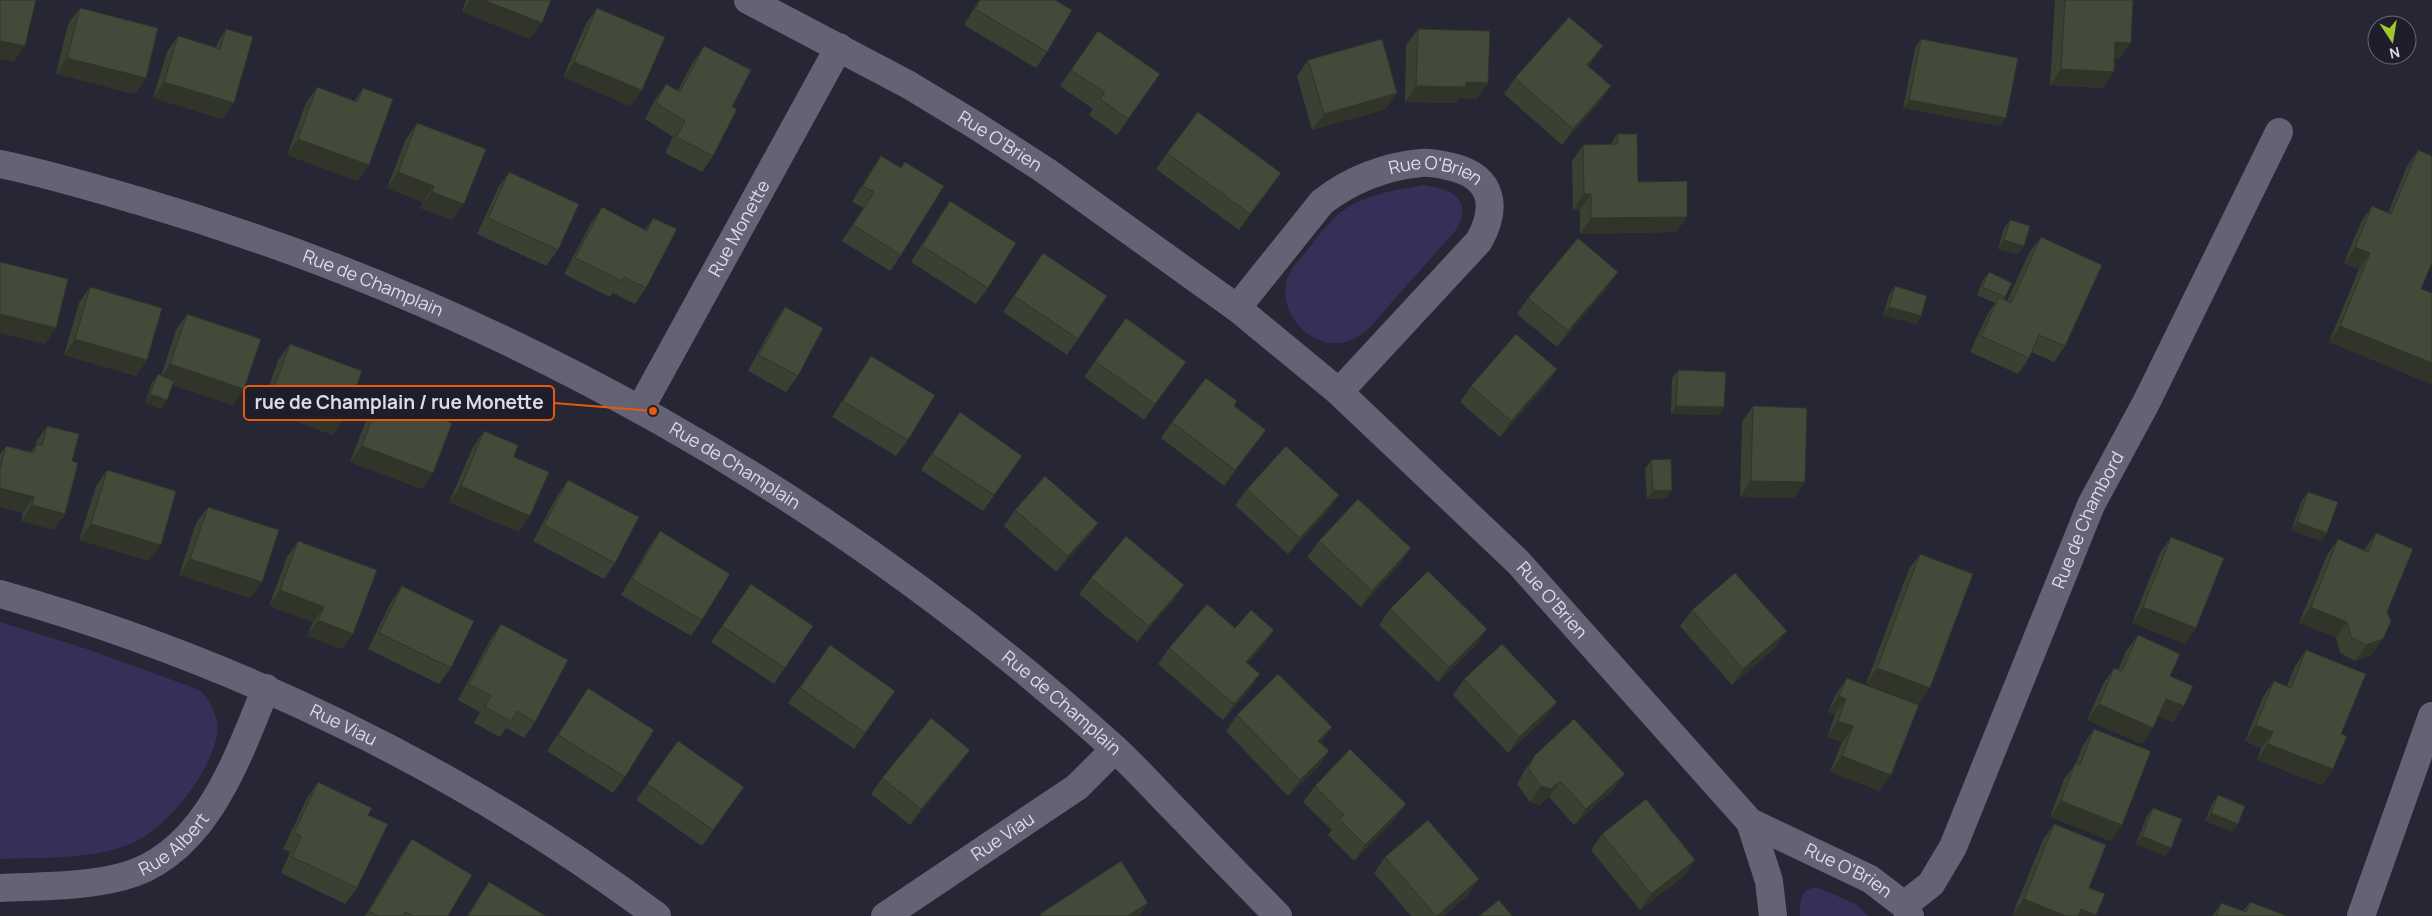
<svg xmlns="http://www.w3.org/2000/svg" width="2432" height="916" font-family="Manrope,sans-serif">
<style>
.green{fill:#353058}
.lines{fill:none;stroke-linecap:round;stroke-linejoin:round}
.street{stroke:#646375;stroke-width:28}
.secondary{stroke:#646375;stroke-width:28}
.wall{fill:#3a4032}
.shaded-wall{fill:#303429}
.building{fill:#444a3a;stroke:#303429}
.labels{text-anchor:middle;stroke-width:4;stroke-linejoin:round;paint-order:stroke}
.street-label{font-size:18px;fill:#dcdce6;stroke:#1e1d2b}
.leader{fill:none;stroke:#e8590c;stroke-width:2}
.callout-dot{fill:#e8590c;stroke:#1e1d2b;stroke-width:2}
.callout{fill:#1e1d2b;stroke:#e8590c;stroke-width:2}
.callout-label{font-size:19px;text-anchor:middle;font-weight:bold;fill:#dcdce6}
</style>
<rect width="100%" height="100%" fill="#272635"/>
<!-- green -->
<path class="green" d="M1423,185c29,4 51,14 33,45 -22,25 -44,49 -66,74 -9,10 -19,25 -31,32 -36,23 -80,-14 -73,-53 2,-12 12,-22 20,-31 11,-14 21,-29 35,-40 22,-17 56,-22 82,-27z
M0,622l87,27 99,36c4,2 10,3 14,6 11,8 20,31 17,44 -8,41 -53,98 -92,111 -39,14 -85,11 -125,13z
M1813,888h5l38,16 12,12h-68c0,-12 -1,-25 13,-28z"/>
<g class="lines">
<!-- street -->
<g class="street">
<path id="s1" d="M748,0l161,85 66,40 71,46 191,137 102,84 179,170 232,260 120,57 34,26 6,11"/>
<path id="s2" d="M0,164c49,10 98,25 146,39 359,106 690,294 968,545 24,22 46,47 69,70 31,33 63,65 95,98"/>
<path id="s3" d="M1237,308l85,-106c28,-22 64,-36 99,-39 10,-1 22,2 31,4 41,10 46,40 27,74l-140,151"/>
<path id="s4" d="M640,409l199,-362"/>
<path id="s5" d="M0,594c236,67 460,175 657,322"/>
<path d="M1750,822l19,59 4,35"/>
<path id="s6" d="M0,888c40,-2 82,-1 121,-11 84,-21 116,-118 145,-189"/>
<path id="s7" d="M1904,905l27,-21 22,-37 138,-342 56,-104 132,-269"/>
<path id="s8" d="M885,916l192,-129 38,-38"/>
</g>
<!-- secondary -->
<path class="secondary" d="M2361,916l71,-200"/>
</g>
<!-- wall -->
<path class="wall" d="M466,0h85l-21,39 -68,-27z
M979,0h76l-8,52 -11,16 -72,-43z
M2055,0h78l-2,43 -12,16h-4l-12,29 -53,-3z
M80,8l66,70 -11,16 -79,-20 12,-50z
M597,8l45,82 -12,16 -67,-29 23,-53z
M226,29l8,74 -12,16 -69,-21 14,-46 11,-16 37,11z
M1418,29l70,54 -11,16 -18,-1 -4,5 -50,-1 1,-57z
M1098,31l62,43 -43,61 -28,-20 4,-6 -33,-23z
M1921,39l79,87 -97,-18 12,-60z
M704,46l28,61 -19,49 -11,16 -37,-19 8,-16 -28,-18 10,-19 11,-16 12,6 15,-28z
M1308,60l78,49 -74,21 -15,-54z
M1592,62l-4,4 23,20 -11,16 -38,43 -58,-51 11,-16z
M317,87l37,14 9,-13 -5,93 -71,-26 19,-52z
M417,123l36,97 -33,-12 3,-6 -36,-14 19,-49z
M1617,134l21,48 49,35 -11,15 -96,2v-24h-7l-1,-49 11,-16 28,-1z
M2418,150l3,139 11,4v89l-1,2 -102,-42 30,-73 -15,-6 17,-41 11,-16 16,7 19,-47z
M1167,153l114,20 -42,57 -83,-61z
M881,156l19,12 5,-6 -4,93 -11,16 -48,-30 21,-33 -11,-6 18,-30z
M509,172l49,78 -12,16 -69,-32 21,-46z
M950,201l38,87 -12,16 -65,-42 28,-45z
M602,207l43,23 8,-12 -7,70 -11,16 -22,-11 -3,4 -46,-23 27,-51z
M2010,220l14,26 -6,8 -20,-5 6,-21z
M2041,237l24,109 -11,16 -23,-10 -2,6 -11,16 -48,-22 18,-39 7,-10 -18,-8 6,-15 6,-8 16,25 -1,2 3,2 22,-48z
M1043,253l64,43 -40,59 -64,-43z
M1895,286l26,30 -5,8 -33,-9 6,-20z
M90,287l57,73 -11,16 -72,-21 15,-52z
M1607,288l-50,59 -40,-33 11,-16z
M785,307l13,69 -12,16 -38,-21 26,-48z
M187,314l57,75 -11,16 -60,-20 -12,24 -16,-6 7,-20 6,-9 3,2 15,-46z
M290,344l43,91 -72,-26 17,-49z
M871,356l37,84 -12,16 -64,-39 28,-45z
M1095,361l91,1 -42,58 -60,-43z
M1557,369l-11,16 -46,52 -40,-35 11,-16z
M1678,370l41,45 -48,-1 1,-36z
M384,386l28,22 21,65 -11,16 -72,-27 23,-60z
M1234,406l20,40 -30,40 -63,-48 11,-16z
M1753,406l52,76 -11,16 -54,-1 2,-75z
M960,412l62,44 -39,55 -62,-41z
M47,426l7,104 -33,-9 2,-8 -23,-6v-53l6,-8 25,6 4,-6 1,-4z
M484,431l30,26 5,75 -70,-30 24,-55z
M1651,460l21,30 -6,8 -19,1 -2,-30z
M107,470l42,91 -70,-21 17,-54z
M568,480l47,83 -11,16 -71,-38 24,-45z
M1247,489l81,22 -40,43 -53,-49z
M2308,492l19,41 -6,8 -30,-11 11,-30z
M208,507l54,75 -12,16 -71,-23 17,-52z
M1015,510l83,13 -11,16 -31,33 -52,-46z
M660,531l42,89 -11,16 -70,-41 28,-48z
M2376,533l11,79 -4,27 -12,16 -16,6 -15,-8 -4,-16 -37,-14 28,-68 11,-16 26,11z
M2171,537l25,91 -11,16 -53,-21 28,-70z
M298,541l44,108 -35,-13 6,-14 -44,-16 18,-49z
M1319,541l81,23 -39,43 -54,-50z
M1920,554l-1,150 -53,-20 43,-115z
M1091,578l82,23 -36,41 -58,-48z
M751,584l62,42 -39,58 -63,-42z
M402,586l49,82 -12,16 -71,-35 23,-47z
M1390,609l97,20 -11,16 -38,37 -59,-57z
M1692,610l84,37 -44,38 -52,-59z
M501,624l34,98 -11,16 -18,-10 -6,9 -26,-14 6,-11 -22,-12 32,-60z
M1235,628l39,2 -11,16 -16,18 2,26 -26,30 -65,-56 11,-16z
M2138,635l32,41 3,46 -15,-6 -5,12 -11,16 -55,-24 16,-36 11,-16 4,2 8,-19z
M830,645l65,46 -41,58 -66,-46z
M2306,650l35,84 -8,35 -11,16 -65,-25 4,-12 -16,-7 18,-44 11,-16 13,5 8,-20z
M1847,678l33,113 -50,-19 12,-30 -15,-5 8,-22 -7,-3 8,-18z
M1464,679l93,23 -12,16 -37,35 -55,-58z
M588,688l37,89 -12,16 -66,-42z
M1237,715l84,28 8,8 -11,16 -30,29 -62,-65z
M2094,729l28,96 -11,16 -61,-24 14,-38 12,-16 7,-18z
M678,741l66,46 -42,59 -66,-46z
M1535,755l78,35 -39,35 -25,-28 -9,8 -10,-3 -13,-18 7,-13z
M959,765l-49,60 -39,-31 11,-16z
M318,782l50,33 -11,73 -12,16 -64,-31 9,-21 -7,-3 24,-51z
M1315,786l79,34 -40,41 -26,-26 4,-5 -29,-28z
M2218,795l14,37 -27,-11 7,-17z
M2153,808l12,48 -29,-12 11,-28z
M2054,824l52,21 -94,70 31,-75z
M1602,834l93,26 -11,16 -44,34 -49,-60z
M412,839l36,77h-83l36,-61z
M1385,857l83,38 -24,21h-33l-37,-43z
M489,882l57,34h-79l11,-18z
M2250,902l37,14h-75l9,-13 22,8z"/>
<!-- shaded-wall -->
<path class="shaded-wall" d="M470,0h13l59,23 -12,16 -68,-27z
M0,41l25,5 -11,16 -14,-3z
M2115,42l16,1 -12,16 -15,-1z
M1603,46l-11,16 -17,19 12,-16z
M67,58l79,20 -11,16 -79,-20z
M574,62l68,28 -12,16 -67,-29z
M2061,69l53,3 -11,16 -53,-3z
M164,82l70,21 -12,16 -69,-21z
M1466,82l22,1 -11,16 -18,-1 -4,5 -50,-1 11,-16z
M1611,86l-11,16 -38,43 11,-16z
M1397,93l-11,16 -74,21 12,-16z
M1909,100l97,18 -6,8 -97,-18z
M298,139l71,26 -11,16 -71,-26z
M398,172l36,14 -11,16 -36,-14z
M1281,173l-11,16 -31,41 11,-16z
M432,192l32,12 -11,16 -33,-12z
M1584,194h7l-11,16h-7z
M1687,217l-11,15 -96,2 11,-16z
M2004,240l20,6 -6,8 -20,-5z
M2355,247l15,6 -11,16 -15,-6z
M1618,272l-11,16 -50,59 11,-16z
M1889,307l32,9 -5,8 -33,-9z
M0,314l56,14 -11,16 -45,-11z
M2340,326l92,37v19l-1,2 -102,-42z
M75,339l72,21 -11,16 -72,-21z
M1186,362l-11,16 -31,42 11,-16z
M170,364l74,25 -11,16 -74,-25z
M1557,369l-11,16 -46,52 11,-16z
M272,393l72,26 -11,16 -72,-26z
M150,394l17,6 -6,9 -16,-6z
M1676,406l48,1 -5,8 -48,-1z
M1266,430l-42,56 11,-16z
M362,446l71,27 -11,16 -72,-27z
M1751,481l54,1 -11,16 -54,-1z
M461,486l69,30 -11,16 -70,-30z
M0,488l34,9 -11,16 -23,-6z
M1672,490l-6,8 -19,1 6,-8z
M1339,495l-11,16 -40,43 12,-16z
M32,505l33,9 -11,16 -33,-9z
M2297,522l30,11 -6,8 -30,-11z
M1098,523l-11,16 -31,33 12,-16z
M91,524l70,21 -12,16 -70,-21z
M1411,548l-11,16 -39,43 11,-16z
M190,559l72,23 -12,16 -71,-23z
M1184,585l-11,16 -36,41 12,-16z
M280,590l44,17 -11,15 -44,-16z
M2143,607l53,21 -11,16 -53,-21z
M2311,607l36,15 -11,15 -37,-14z
M318,620l35,14 -11,15 -35,-13z
M1487,629l-11,16 -38,37 11,-15z
M1274,630l-11,16 -28,32 11,-16z
M1787,631l-11,16 -44,38 11,-16z
M2383,639l-12,16 -16,6 11,-16z
M1877,668l53,20 -11,16 -53,-20z
M1260,674l-11,16 -26,30 11,-16z
M1839,696l7,3 -11,16 -7,-3z
M2166,699l18,7 -11,16 -18,-7z
M1557,702l-12,16 -37,35 11,-16z
M2099,704l54,24 -11,16 -55,-24z
M1838,721l15,5 -11,16 -15,-5z
M2256,725l17,7 -12,16 -16,-7z
M1332,727l-11,16 -3,-2z
M2268,744l65,25 -11,16 -65,-25z
M970,750l-11,15 -49,60 11,-16z
M1329,751l-11,16 -30,29 12,-16z
M1842,756l49,19 -11,16 -50,-19z
M1625,774l-12,16 -39,35 12,-16z
M1560,781l-11,16 -9,8 -10,-3 11,-16z
M2061,801l61,24 -11,16 -61,-24z
M1406,804l-12,16 -40,41 11,-16z
M2211,813l27,11 -6,8 -27,-11z
M2142,836l29,12 -6,8 -29,-12z
M1695,860l-11,16 -44,34 11,-16z
M1479,879l-11,16 -24,21h-7z
M2024,899l42,17h-51l-3,-1z
M1148,903l-9,13h-11z
M2081,909l15,6 -1,1h-19z"/>
<!-- building -->
<path class="building" d="M0,0h36l-11,46 -25,-5z
M483,0h68l-9,23z
M980,0h75l17,10 -25,42 -72,-43z
M2065,0h68l-2,43 -16,-1 -1,30 -53,-3z
M80,8l78,20 -12,50 -79,-20z
M597,8l68,29 -23,53 -68,-28z
M1569,17l34,29 -16,19 24,21 -38,43 -58,-51z
M226,29l27,8 -19,66 -70,-21 14,-46 42,13z
M1418,29l72,2 -2,52 -22,-1v5l-50,-1z
M1098,31l62,43 -32,45 -28,-20 5,-6 -34,-23z
M1382,39l15,54 -73,21 -16,-54z
M1921,39l97,19 -12,60 -97,-18z
M704,46l47,24 -19,37 5,2 -24,47 -37,-19 9,-16 -29,-18 10,-19 14,8z
M317,87l40,15 6,-14 30,11 -24,66 -71,-26z
M1198,112l83,61 -31,41 -83,-61z
M417,123l69,26 -22,55 -32,-12 2,-6 -36,-14z
M1617,134h20l1,48 49,-1v36l-96,1v-24h-7l-1,-49 35,-1z
M2418,150l14,6v107l-11,26 11,4v70l-92,-37 30,-73 -15,-6 17,-41 19,8z
M881,156l20,12 4,-6 39,24 -43,69 -48,-30 21,-33 -11,-6z
M509,172l70,32 -21,46 -70,-32z
M950,201l66,42 -28,45 -66,-42z
M602,207l45,24 6,-13 24,11 -31,59 -22,-11 -2,4 -47,-23z
M2010,220l20,6 -6,20 -20,-6z
M2041,237l61,28 -37,81 -26,-11 -10,23 -48,-22 18,-39 12,6z
M1578,238l40,34 -50,59 -40,-33z
M1043,253l64,43 -29,43 -64,-43z
M0,262l68,17 -12,49 -56,-14z
M1989,272l23,11 -7,14 -23,-10z
M1895,286l32,10 -6,20 -32,-9z
M90,287l72,21 -15,52 -72,-21z
M785,307l38,21 -25,48 -39,-21z
M187,314l74,25 -17,50 -74,-25z
M1126,318l60,44 -31,42 -60,-43z
M1516,334l41,35 -46,52 -40,-35z
M290,344l72,27 -18,48 -72,-26z
M871,356l64,39 -27,45 -65,-39z
M1678,370l48,2 -2,35 -48,-1z
M158,374l16,7 -7,19 -17,-6z
M1206,378l31,23 -3,5 32,24 -31,40 -63,-48z
M384,386l32,12 -4,10 40,15 -19,50 -71,-27z
M1753,406l54,2 -2,74 -54,-1z
M960,412l62,44 -28,39 -62,-41z
M47,426l32,8 -7,27 6,2 -13,51 -33,-9 2,-8 -34,-9v-20l6,-22 28,7 3,-9 5,1z
M484,431l34,14 -4,12 35,15 -19,44 -69,-30z
M1286,446l53,49 -39,43 -53,-49z
M1671,459l1,31 -19,1 -2,-31z
M107,470l69,21 -15,54 -70,-21z
M1045,476l53,47 -30,33 -53,-46z
M568,480l71,37 -24,46 -71,-38z
M2308,492l30,10 -11,31 -30,-11z
M1358,499l53,49 -39,43 -53,-50z
M208,507l71,23 -17,52 -72,-23z
M660,531l70,43 -28,46 -70,-41z
M2376,533l37,16 -26,63 4,9 -8,18 -17,6 -15,-8 -4,-15 -36,-15 27,-68 30,13z
M1126,536l58,49 -35,41 -58,-48z
M2171,537l53,21 -28,70 -53,-21z
M298,541l79,29 -24,64 -35,-14 6,-13 -44,-17z
M1920,554l53,20 -43,114 -53,-20z
M1428,571l59,58 -38,38 -59,-58z
M1735,573l52,58 -44,38 -51,-59z
M751,584l62,42 -28,42 -63,-42z
M402,586l72,35 -23,47 -72,-35z
M1207,604l28,24 16,-18 23,20 -28,32 14,12 -26,30 -65,-56z
M501,624l67,36 -33,62 -18,-11 -6,10 -26,-14 6,-11 -22,-12z
M2138,635l42,19 -10,22 23,10 -9,20 -18,-7 -13,29 -54,-24 15,-36 8,3z
M1502,644l55,58 -38,35 -55,-58z
M830,645l65,46 -30,42 -65,-45z
M2306,650l60,24 -25,60 6,2 -14,33 -65,-25 5,-12 -17,-7 18,-44 17,7z
M1278,674l54,53 -14,14 11,10 -29,29 -63,-65z
M1847,678l72,27 -28,70 -49,-19 11,-30 -15,-5 8,-22 -7,-3z
M588,688l66,42 -29,47 -67,-42z
M931,718l39,32 -49,59 -39,-31z
M1574,719l51,55 -39,35 -26,-28 -9,8 -10,-3 -13,-18 7,-13z
M2094,729l57,22 -29,74 -61,-24 14,-38 5,2z
M678,741l66,46 -31,43 -66,-46z
M1350,749l56,55 -41,41 -26,-26 5,-4 -29,-29z
M318,782l54,26 -4,7 20,9 -31,64 -65,-31 9,-21 -7,-3z
M2218,795l27,11 -7,18 -27,-11z
M1646,799l49,61 -44,34 -49,-60z
M2153,808l29,11 -11,29 -29,-12z
M1428,820l51,59 -42,37h-1l-51,-59z
M2054,824l52,21 -17,43 16,6 -9,21 -15,-6 -3,7h-12l-42,-17z
M412,839l60,36 -24,41h-35l-7,-4 -3,4h-26l-8,-5z
M1121,861l27,42 -20,13h-87l-1,-2z
M489,882l57,34h-78z
M1499,900l13,16h-33z
M2250,902l37,14h-71l5,-13 25,9z"/>
<g class="labels">
<!-- street labels -->
<g class="street-label">
<text dy="6" stroke="none"><textPath href="#s1" startOffset="289">Rue O'Brien</textPath></text>
<text dy="6" stroke="none"><textPath href="#s3" startOffset="259">Rue O'Brien</textPath></text>
<text dy="6" stroke="none"><textPath href="#s4" startOffset="206">Rue Monette</textPath></text>
<text dy="6" stroke="none"><textPath href="#s2" startOffset="392">Rue de Champlain</textPath></text>
<text dy="6" stroke="none"><textPath href="#s2" startOffset="798">Rue de Champlain</textPath></text>
<text dy="6" stroke="none"><textPath href="#s7" startOffset="431">Rue de Chambord</textPath></text>
<text dy="6" stroke="none"><textPath href="#s1" startOffset="1009">Rue O'Brien</textPath></text>
<text dy="6" stroke="none"><textPath href="#s2" startOffset="1202">Rue de Champlain</textPath></text>
<text dy="6" stroke="none"><textPath href="#s5" startOffset="368">Rue Viau</textPath></text>
<text dy="6" stroke="none"><textPath href="#s8" startOffset="142">Rue Viau</textPath></text>
<text dy="6" stroke="none"><textPath href="#s6" startOffset="185">Rue Albert</textPath></text>
<text dy="6" stroke="none"><textPath href="#s1" startOffset="1416">Rue O'Brien</textPath></text>
</g>
</g>
<!-- callouts -->
<path class="leader" d="M653 411L554 403"/>
<circle class="callout-dot" cx="653" cy="411" r="5"/>
<rect class="callout" x="244" y="386" width="310" height="34" rx="5"/>
<g class="callout-label">
<text x="399" y="409">rue de Champlain / rue Monette</text>
</g>
<!-- north arrow -->
<g transform="translate(2392 40) rotate(168)"><circle r="24" fill="#1e1d2b" stroke="#6a6976"/>
<path d="M0-4L9 19L0 12L-9 19Z" fill="#a0c92c"/>
<text y="-8" font-size="14" font-weight="bold" text-anchor="middle" fill="#dcdce6">N</text>
</g>
</svg>
